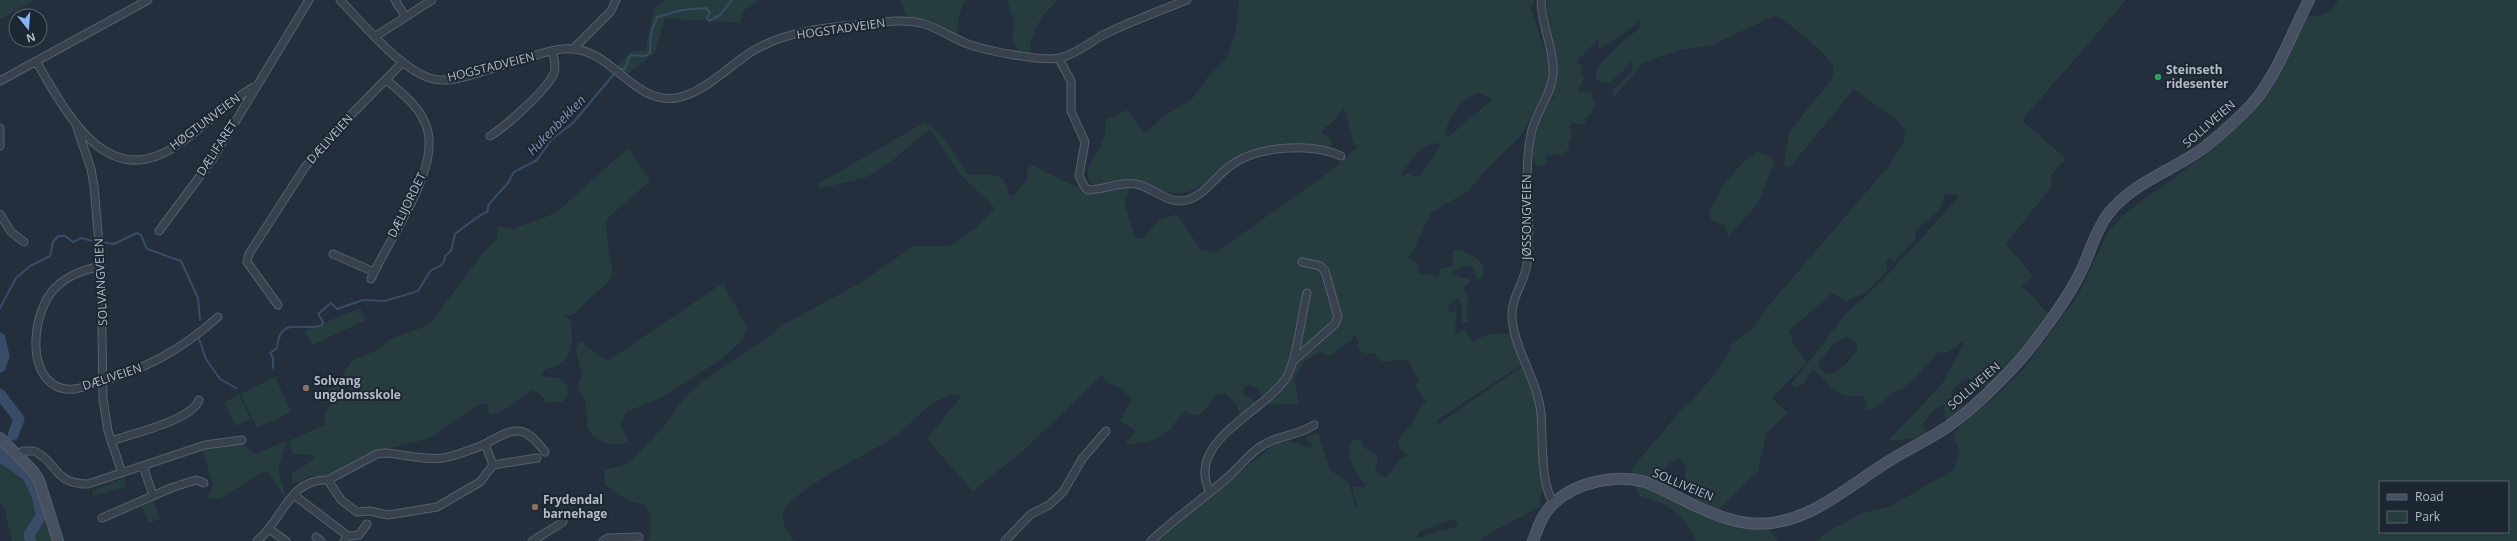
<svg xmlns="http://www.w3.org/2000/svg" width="2517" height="541" font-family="'Open Sans',sans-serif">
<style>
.green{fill:#263c3f;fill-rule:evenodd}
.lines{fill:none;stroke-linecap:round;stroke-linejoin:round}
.stream{stroke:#394c67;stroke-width:2}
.river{stroke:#394c67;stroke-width:11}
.street-casing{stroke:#565f6c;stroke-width:9}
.secondary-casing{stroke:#565f6c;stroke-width:12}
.street{stroke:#38414e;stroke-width:7}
.secondary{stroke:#465061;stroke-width:10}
.leisure-dot{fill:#2e9e5b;stroke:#1d2633;stroke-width:1.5}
.education-dot{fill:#8d6e63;stroke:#1d2633;stroke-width:1.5}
.labels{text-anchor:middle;stroke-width:4;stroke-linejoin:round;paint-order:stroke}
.street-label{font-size:12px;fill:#b4bcc9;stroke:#1d2633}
.poi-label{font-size:12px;font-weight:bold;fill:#b4bcc9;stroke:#1d2633;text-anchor:start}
.water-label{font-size:13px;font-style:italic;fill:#7c92b1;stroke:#1d2633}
</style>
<rect width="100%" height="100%" fill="#242f3e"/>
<!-- green -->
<path class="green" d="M0,0h35l-35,19z
M667,0h92l-16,11 -3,12 -75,-5 -10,35 -31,23 -10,-7 18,-18 11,-1 3,-3 8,-39z
M900,0h65l-6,15 -2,20 -27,-14 -23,-4z
M1007,0h50l-16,18 -11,25 1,12 -11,-2 -8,-16 2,-15z
M1239,0h296l-4,8 18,56v15l-6,17 -23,41 -35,34 -17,20 -37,22 -18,38 -6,7 12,6 -2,6 4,5 3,-2 14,4 2,-8 13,-3v-16l7,-1c10,7 31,12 22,29l-5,1 -6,-14 -20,7v2l20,6 -7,7v4l5,10 -3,11 3,11 -7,-1v-17l-4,-8 -10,9 1,6 8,-1 -3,23 11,-5 7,12c15,-6 26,-11 42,-5l9,28 -87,57 2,3 85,-58 13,34 9,89 -7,11 3,1 -2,6 -49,26 -11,8h-325l6,-5 3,3 3,-11 50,-35 56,-47 16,-6 18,7h7l-1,-4 -5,-2 1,-5 10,-3 12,37 19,13 6,24 3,-2 -5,-10 1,-8h11l1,-2c-11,-13 -23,-29 -14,-45l9,-1 2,8 15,9 -3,14 10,8 17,-20 6,-2 -9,-10 -1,-6 14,-16 10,-20 5,-1 -12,-16 5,-9 -5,-2c-8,-27 -16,-11 -35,-15l-6,-8 -11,1 -5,-8 1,-5 -5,-6 -2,5c-9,4 -14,13 -24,16l-6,-4 -17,8 -11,19 5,25 -31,1 4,-7 -13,-4v-5l-10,-4 -6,3v7l12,6 -1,5 -12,8h-3c0,-9 -9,-16 -15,-21l-8,2c-9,10 -15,29 -30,16l-7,5 -8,13 -15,10 -22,5 -9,-1 9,-10v-3l-14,-9 12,-22 -11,-11 -15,-6 -4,-7 -79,76 -50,40 -46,-52 35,-44c-7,-1 -16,2 -23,5 -16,8 -28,24 -42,35 -24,17 -101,52 -113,76 -5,11 5,21 10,30h-146l2,-3 1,-24 -6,-9 -17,-4 -23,-16 -1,-15 25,-7 37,-39 18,-26 15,-14 71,-48 11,-10 79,-43 54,-37h36l26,-18 18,-18 -1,-4 -33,-32 -29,-43h-4l-34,29 -26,17 -47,12 -2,-5 107,-62c20,12 29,33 42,52 12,3 32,-5 39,10 2,4 1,8 4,12l4,-1 13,-16v-10l5,-4 48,24 10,1 2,-5c-17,-21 20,-36 13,-65l22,-10 16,21 3,1 15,-14 31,-19 15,-21 20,-20 9,-27zM1479,93l14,6 -45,38 -3,-6c8,-18 15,-32 34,-38zM1344,108l10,37 4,1 -26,24 -117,83 -14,-3 -24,-36 -18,6 -16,19 -8,-2 -11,-35 6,-14 6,-5 31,9 15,1 12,-3 25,-17 51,-23 58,-2 4,-4 -2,-6 -8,-5 3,-7 5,-1zM1432,143l10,1 -22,32 -5,1 -8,-4 -7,5c7,-16 17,-27 32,-35zM1454,519l5,7 -42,12 3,-7z
M1546,0h580l-104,120 44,39 -15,16v12l-45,57 27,32 -12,10c12,8 17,20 28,27v3l-50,62 -11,8h-13l-6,-7 -7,1 -10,11v7l5,5 5,-1 2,3 -15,14 -4,-1 -1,-13 -9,4 -13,15 5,10 -4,3 -35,4 54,-57 22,-41 -5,-1 -2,5 -12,6 -7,-1 -22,25 -13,11 -9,4 -19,16 -8,2 -3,-14c-31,4 -30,-11 -52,-27l-8,14 -8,4 -5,-2 54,-70 38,-35 75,-82 -2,-3 -11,-1 -6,16 -24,21 1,8 -22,22 -5,-3 -3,3 1,10 -20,21 -21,9 -14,-8 -43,38 5,15 13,16 -35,36 16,15 -22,20 -8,38 -39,38 -23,-10 1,-10 -13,-2 2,-19 -5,-9c-14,1 -18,12 -23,23l-28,-11 51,-61 12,-10 20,-24 17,-24 1,-7 21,-16 14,-20 122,-142 15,-23 3,-12 -7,-10 -45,-33 -65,79 -5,-3 5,-33 43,-53c2,-5 3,-11 0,-15 -6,-10 -48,-47 -58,-48l-64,30 -27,3 -39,13 -29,34 -4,-1 3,-6 18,-17 1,-12 -12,13 -11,9 -7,1 -7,-5v-9l24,-26 19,-14 1,-11 -7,9 -35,23 1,-12 -22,23 5,6 -1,7 3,3 -6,14 13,2 4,12 -4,9 -5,3 -1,7 -12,-1 -3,4 2,8 -3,7v6l-8,9 -4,-3 -11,3 1,6 -5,3 -6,-1c-9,-20 4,-47 13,-66h7l-5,-5 7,-29 -2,-9h-2zM1845,337c7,1 14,5 12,14 -5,7 -22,26 -32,22l-7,-8 13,-19z
M2338,0h179v541h-701l18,-13 29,-15 28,-7 62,-36 7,-18 -7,-16 8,-11 43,-36 22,-23 53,-72 29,-62 16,-18 87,-63 41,-40 25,-33 28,-61c15,-1 27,-2 33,-17zM2380,482h128v50h-128z
M628,148l22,33 -40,35 -4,7 3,32 4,16 -3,9 -35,33 -5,3 -6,-1 7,6c2,26 3,41 -27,49l-2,6 17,2 9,8 -1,12 -6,4h-15l-6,-8 -8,-4c-15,9 -26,23 -43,25l-2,-11 -8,1 -49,33 -54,14 -51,24h-16l-7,5 -11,2 1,-10 22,-13v-5l-21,-1 -4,-8 2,-6 34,-15c-3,-21 10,-23 26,-32l-7,-17 1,-6 7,-9 29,-13 9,-9 39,-14 53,-71 16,-17 -1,-9 4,-2 4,3h6l35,-12 12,-6z
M1757,152l12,4 6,6 -18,43 -29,31 -2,-9 -15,-8 -2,-6 12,-25 22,-26z
M723,283l24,45 -4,11 -21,20 -61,39 -35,14 -5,13 7,16c-6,4 -13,4 -21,2 -28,-10 -16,-20 -22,-42 -1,-6 -6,-8 -8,-13l5,-13 -6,-24 2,-7 4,-2 21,17 6,1z
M360,308l6,12 -54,25 -7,-14z
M0,330l9,31 -9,12z
M275,377l16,35 -34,16 -16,-34z
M341,384l5,11 -18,8 -5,-10z
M239,395l12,24 -15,7 -12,-24z
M287,440l-9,30 9,31 -20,-30h-3l-44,28 -12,-1 5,-13 -11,-37 40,-5 14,11z
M7,454l22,21 10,20 7,30 9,16h-43l-7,-30 -5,-10v-42z
M124,478l3,8 -34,10 -1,-5z
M1635,485l67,25 66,18 10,13h-82c-11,-28 -29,-38 -56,-45z
M152,498l8,21 -12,4 -6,-17z"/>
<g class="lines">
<!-- stream -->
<path class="stream" d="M101,242l13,2 23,-11 4,2 6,14 34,12 17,37 2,22
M0,308l16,-30 14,-12 20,-10 3,-14 5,-6h7l8,6 8,-4 15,4
M199,339l7,20 14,20 16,9
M273,368v-10l-3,-5 7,-5c3,-34 25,-15 45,-23l1,-3 -5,-8 13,-11 6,6 26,-9 22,1 33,-10 13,-21c8,-3 14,-5 14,-14l6,-5 4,-17c6,-5 26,-20 32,-22l2,-8 19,-21 6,-11 23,-12 15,-21 21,-16 41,-49 5,-5h6l5,-14 15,1 5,-3 1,-20 6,-16 25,-7 24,-2 4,4 -3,6 2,3 11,-6 12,-15"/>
<!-- river -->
<path class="river" d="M0,338l4,18 -4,11
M0,394l19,25 -6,16
M3,451l-1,7 26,18 10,22 3,18 -12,19 2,6"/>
<defs>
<path id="street" d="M340,0c23,23 68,80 101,80 23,0 50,-12 72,-18 19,-5 41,-15 60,-13 39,2 61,55 103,49 27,-5 50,-29 72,-44 32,-22 79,-27 117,-30 18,-2 38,-5 56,-1 15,4 28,13 42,19 17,8 80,20 97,16 18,-4 33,-19 49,-26 26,-12 52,-22 78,-32
M395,0l10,16
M1541,0c0,25 14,51 12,75 -2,21 -18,38 -22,59 -9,43 2,87 -4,130 -2,17 -16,34 -15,52 1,32 26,64 29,98 2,22 -1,72 13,89
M376,36l56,-36
M573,49l38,-38 5,-11
M1059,59l12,22v30l14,31 -6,34 5,10 4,4c16,0 33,-9 48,-6 19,4 32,21 51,16 18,-5 29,-24 43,-34 26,-20 81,-24 111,-10
M36,61c30,51 70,132 140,85 28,-18 49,-43 78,-59
M0,81l148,-81
M76,125l15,44 3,17 7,80 2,133 5,32 14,42
M0,128v18
M490,136c15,-9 58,-47 64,-63 3,-7 -1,-15 -1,-22
M0,214l11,18 13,10
M159,231l53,-71 97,-160
M333,254l41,18
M101,266c-17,4 -33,9 -46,22 -21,21 -30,82 1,98 13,7 28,1 41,-3 47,-13 84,-33 121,-66
M371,279c17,-40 74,-114 54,-156 -7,-18 -24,-30 -38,-43
M278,305l-31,-43 2,-8 56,-87 39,-45 59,-60
M1293,361l42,-37 3,-7 -13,-46 -5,-5 -18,-4
M111,441c21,-7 81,-21 88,-41
M18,456l5,-5h11c24,11 19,33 54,33l117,-39 37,-5
M493,465l44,-7
M143,466l10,29
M328,480l49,-26 8,-1c19,1 40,8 58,5 8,-1 37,-11 44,-15 28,-16 37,-19 58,9
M1210,492c-26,-50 53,-79 76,-114 11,-18 15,-62 21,-85
M294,495l54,41
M102,518l69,-30 25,-8 8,3
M269,529l17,12
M316,537l5,4
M257,541c26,-21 32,-63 71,-61l13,20 16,12 13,-1 18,4 49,-8 43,-25 13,-17 -8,-21
M344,541l4,-5 11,-1 8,-11
M532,541l31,-19
M603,541l5,-3 31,-1
M1005,541l26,-27 18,-9 14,-13 19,-33 24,-28
M1151,541c24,-23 51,-41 76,-63 12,-10 22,-25 36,-33 16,-10 34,-9 51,-20"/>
<path id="secondary" d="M0,438l33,33 6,9 19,61
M1533,541c5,-14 10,-28 21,-38 22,-21 62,-29 91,-21 33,13 66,36 102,41 56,7 98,-35 142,-62 17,-11 35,-19 52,-30 30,-19 74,-62 95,-91 17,-22 35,-47 47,-73 8,-18 13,-37 25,-53 26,-33 65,-43 97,-67 16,-13 33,-28 47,-43 26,-30 39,-70 57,-104"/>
</defs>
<!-- street casing -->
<use href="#street" class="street-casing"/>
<!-- secondary casing -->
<use href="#secondary" class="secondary-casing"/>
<!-- street -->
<use href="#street" class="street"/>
<!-- secondary -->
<use href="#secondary" class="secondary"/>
</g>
<!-- markers -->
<circle class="leisure-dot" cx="2158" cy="77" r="4"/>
<g class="education-dot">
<circle cx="306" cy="388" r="4"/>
<circle cx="535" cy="507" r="4"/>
</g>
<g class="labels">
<!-- street labels -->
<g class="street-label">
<text transform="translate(841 29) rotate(-8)" y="4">HOGSTADVEIEN</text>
<text transform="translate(491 67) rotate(-14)" y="4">HOGSTADVEIEN</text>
<text transform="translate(205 122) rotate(-37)" y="4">HØGTUNVEIEN</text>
<text transform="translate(2209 124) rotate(-41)" y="4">SOLLIVEIEN</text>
<text transform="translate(330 139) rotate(-48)" y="4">DÆLIVEIEN</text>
<text transform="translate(217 148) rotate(-57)" y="4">DÆLIFARET</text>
<text transform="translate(407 205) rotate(-64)" y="4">DÆLIJORDET</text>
<text transform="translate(1527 217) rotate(-90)" y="4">JØSSONGVEIEN</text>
<text transform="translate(101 282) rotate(-93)" y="4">SOLVANGVEIEN</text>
<text transform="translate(112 377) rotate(-18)" y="4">DÆLIVEIEN</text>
<text transform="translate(1974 386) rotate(-41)" y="4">SOLLIVEIEN</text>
<text transform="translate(1683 485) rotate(23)" y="4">SOLLIVEIEN</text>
</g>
<!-- poi labels -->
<g class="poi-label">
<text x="2166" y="74">Steinseth<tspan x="2166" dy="14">ridesenter</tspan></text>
<text x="314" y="385">Solvang<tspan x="314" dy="14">ungdomsskole</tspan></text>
<text x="543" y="504">Frydendal<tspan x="543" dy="14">barnehage</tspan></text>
</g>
<!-- water labels -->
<g class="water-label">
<text transform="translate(556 125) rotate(-46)" y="5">Hukenbekken</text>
</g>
</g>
<!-- legend -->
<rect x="2379" y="481" width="130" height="52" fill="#1d2633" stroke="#59626f"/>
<rect x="2387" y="494" width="20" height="6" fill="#465061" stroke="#59626f"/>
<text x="2415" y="501" font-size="12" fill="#b4bcc9">Road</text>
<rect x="2387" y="511" width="20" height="12" fill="#263c3f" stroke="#59626f"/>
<text x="2415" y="521" font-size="12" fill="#b4bcc9">Park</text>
<!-- north arrow -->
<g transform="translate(28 28) rotate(163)"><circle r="19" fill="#1d2633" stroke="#59626f"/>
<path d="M0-3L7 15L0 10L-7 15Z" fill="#8ab4f8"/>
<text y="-6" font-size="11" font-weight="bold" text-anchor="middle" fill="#b4bcc9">N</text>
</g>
</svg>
